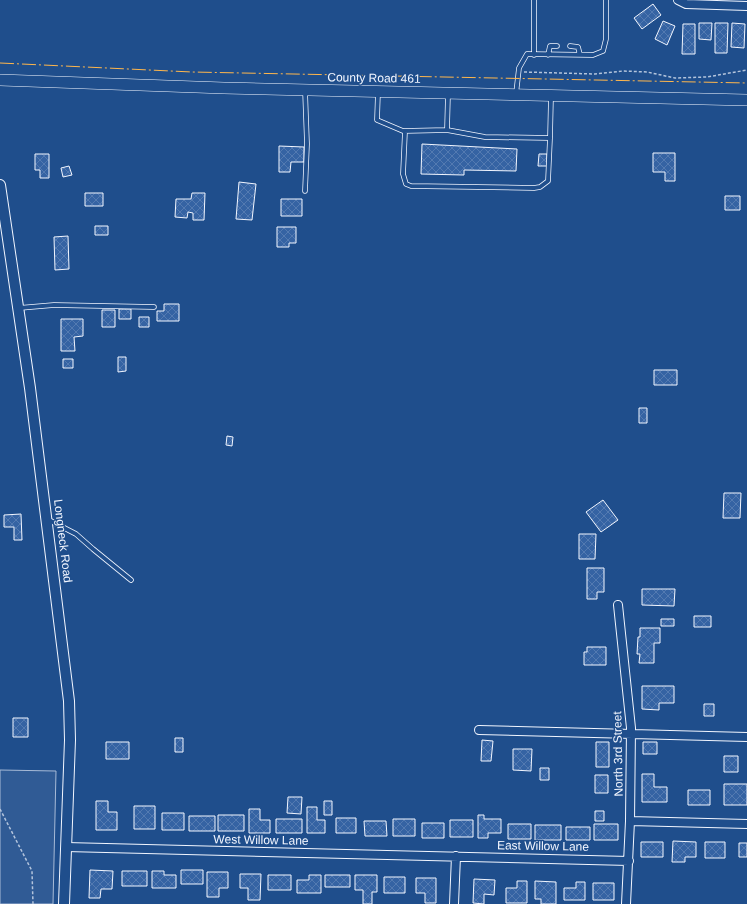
<svg xmlns="http://www.w3.org/2000/svg" width="747" height="904" font-family="Arial,sans-serif">
<style>
.built{fill:#305b95;stroke:#a8bbd7}
.building{fill:url(#building-cross-hatch);stroke:#f2f6ff}
.lines{fill:none;stroke-linecap:round;stroke-linejoin:round}
.service-casing{stroke:#f2f6ff;stroke-width:5.5}
.minor-casing{stroke:#f2f6ff;stroke-width:10}
.tertiary-casing{stroke:#f2f6ff;stroke-width:12}
.secondary-casing{stroke:#f2f6ff;stroke-width:12}
.path{stroke:#b3c4dc;stroke-width:1.5;stroke-dasharray:3 2;stroke-linecap:butt}
.service{stroke:#1f4e8c;stroke-width:4}
.minor{stroke:#1f4e8c;stroke-width:8}
.tertiary{stroke:#1f4e8c;stroke-width:10}
.secondary{stroke:#1f4e8c;stroke-width:11}
.power{stroke:#ffb74d;stroke-width:1;stroke-dasharray:14 3 2 3;stroke-linecap:butt}
.labels{text-anchor:middle;stroke-width:3;stroke-linejoin:round;paint-order:stroke}
.street-label{font-size:12px;fill:#f2f6ff;stroke:#1f4e8c}
</style>
<defs>
<pattern id="building-cross-hatch" width="8" height="8" patternUnits="userSpaceOnUse"><rect width="8" height="8" fill="#3563a3"/><path d="M0 0l8 8M0 8l8-8" fill="none" stroke="#537ab1"/></pattern>
</defs>
<rect width="100%" height="100%" fill="#1f4e8c"/>
<!-- built -->
<path class="built" d="M0,770l56,1 -3,133h-53z"/>
<!-- building -->
<path class="building" d="M653,4l8,11 -19,14 -8,-11z
M663,21l12,5 -8,19 -12,-6z
M699,23h13l-1,17 -12,-1z
M715,23h13l-1,30h-12z
M732,23l13,1 -1,24 -13,-1z
M683,24h12v30h-13z
M422,144l95,5 -1,22 -52,-1v5l-43,-1z
M279,146l25,1v15h-13l-1,10h-11z
M653,153h22v28h-10v-9h-12z
M35,154h14v24h-9v-8h-5z
M539,154h8v12h-9z
M69,166l3,9 -9,2 -2,-9z
M239,182l17,2 -4,36 -16,-1z
M85,193h18v13h-18z
M192,193h13l-1,27h-11v-7l-5,-1 -1,6 -12,-1 1,-18h15z
M725,196h15v14h-15z
M281,199h21v17h-21z
M95,226h13v9h-13z
M277,227h19v16h-7v4h-12z
M68,236l1,33 -14,1 -1,-33z
M164,304h15v17h-22v-10h7z
M119,309h12v10h-12z
M102,310h13v17h-13z
M139,317h10v10h-10z
M61,319h22v17l-9,1 1,14h-14z
M118,357h8v14l-8,1z
M63,359h10v9h-10z
M654,370h23v15h-23z
M639,408h8v15h-8z
M227,436l6,1 -1,9 -6,-1z
M724,493h17l-1,25h-17z
M603,500l15,20 -17,12 -15,-20z
M21,514l1,26h-8v-13h-10v-12z
M579,534h17l-1,25h-16z
M587,568h17v24h-7v7h-10z
M642,589h33l-1,17 -32,-1z
M694,616h17v11h-17z
M661,619h13v7h-13z
M640,628h20v15h-6v20h-15l1,-9h-3l1,-17h2z
M587,647h19v18h-22v-13h3z
M642,686h32v17h-15v7l-17,-1z
M704,704h10v12h-10z
M13,718h15v19h-15z
M175,738h8v14h-8z
M482,740l11,1 -2,20h-10z
M106,742h23v17h-23z
M596,742h13v25h-13z
M643,742h14v12h-14z
M513,749h19l-1,22 -18,-1z
M724,756h14v16h-14z
M540,768h9v12h-9z
M642,774h12v13h13v15h-25z
M595,775h13v18h-13z
M724,784h23v21h-23z
M688,790h22v15h-22z
M288,797h14l-1,17 -14,-1z
M96,801h12v11h9v18h-21z
M324,801h8v14h-8z
M134,806h21v23h-21z
M307,807h10v13h8v13h-18z
M249,809h11v11h10v13h-21z
M595,811h9v10h-9z
M162,813h22v17h-22z
M218,815h26v16h-26z
M478,815h6v4h17v14h-13v5h-10z
M189,816h26v15h-26z
M336,818h20v15h-20z
M276,819h26v14h-26z
M393,819h22v17h-22z
M450,820h23v17h-23z
M364,821h22l1,15h-22z
M422,823h22v15h-22z
M508,824h23v15h-23z
M594,824h24v16h-24z
M535,825h26v15h-26z
M566,827h24v13h-24z
M673,841l23,1v15h-11v5h-13z
M641,842h22v15h-22z
M705,842h20v16h-20z
M739,843h8v14h-8z
M90,870l23,1 -1,18h-11l-1,9h-11z
M181,870h22v14h-22z
M122,871h25v15h-25z
M152,871h12v4h12v13h-24z
M207,872h21v16h-9v9h-12z
M240,874h21l-1,26h-12v-12h-8z
M268,875h23v15h-23z
M309,875h12v18h-24v-13h12z
M325,875h25v12h-25z
M355,875h22v17h-5v12h-9v-14h-8z
M384,877h21v16h-21z
M416,878h20v25h-11v-10h-9z
M474,879l21,1 -1,15 -10,-1v10l-11,-1z
M517,881h10v22h-21v-15h11z
M535,881l21,1v22h-15v-5h-6z
M576,882h9v18h-21v-12h12z
M593,883h21v17h-21z"/>
<g class="lines">
<defs>
<path id="service" d="M570,46l8,1 2,8
M534,55v-55
M548,55l2,-9h7
M378,92l-1,28 26,11 44,-1 1,-36
M516,94l3,-26 8,-14 66,1 10,-4 3,-12v-39
M405,131l-2,43 3,10 5,2 123,2 6,-1 8,-6 2,-43 -65,-1 -38,-7
M550,138l1,-42
M305,191l2,-47 -2,-54
M19,308l35,-3 100,2
M47,519l29,15 17,15 38,31"/>
<path id="minor" d="M678,0l8,4 61,2
M618,605l13,123 -1,93 -4,83
M479,730l268,7
M630,821l117,3
M66,847l563,14
M454,904l2,-48"/>
<path id="tertiary" d="M0,185l30,203 39,313 1,39 -6,164"/>
<path id="secondary" d="M0,80l224,8 523,12"/>
</defs>
<!-- service casing -->
<use href="#service" class="service-casing"/>
<!-- minor casing -->
<use href="#minor" class="minor-casing"/>
<!-- tertiary casing -->
<use href="#tertiary" class="tertiary-casing"/>
<!-- secondary casing -->
<use href="#secondary" class="secondary-casing"/>
<!-- path -->
<path class="path" d="M524,72l71,2 28,-3 24,1 28,6 32,-1 40,-7
M0,809l32,62 1,33"/>
<!-- service -->
<use href="#service" class="service"/>
<!-- minor -->
<use href="#minor" class="minor"/>
<!-- tertiary -->
<use href="#tertiary" class="tertiary"/>
<!-- secondary -->
<use href="#secondary" class="secondary"/>
<!-- power -->
<path class="power" d="M0,63l192,9 555,11"/>
</g>
<g class="labels">
<!-- street labels -->
<g class="street-label">
<text transform="translate(374 78) rotate(1)" y="4">County Road 461</text>
<text transform="translate(63 541) rotate(83)" y="4">Longneck Road</text>
<text transform="translate(618 754) rotate(-91)" y="4">North 3rd Street</text>
<text transform="translate(261 840) rotate(1)" y="4">West Willow Lane</text>
<text transform="translate(543 846) rotate(1)" y="4">East Willow Lane</text>
</g>
</g>
</svg>
